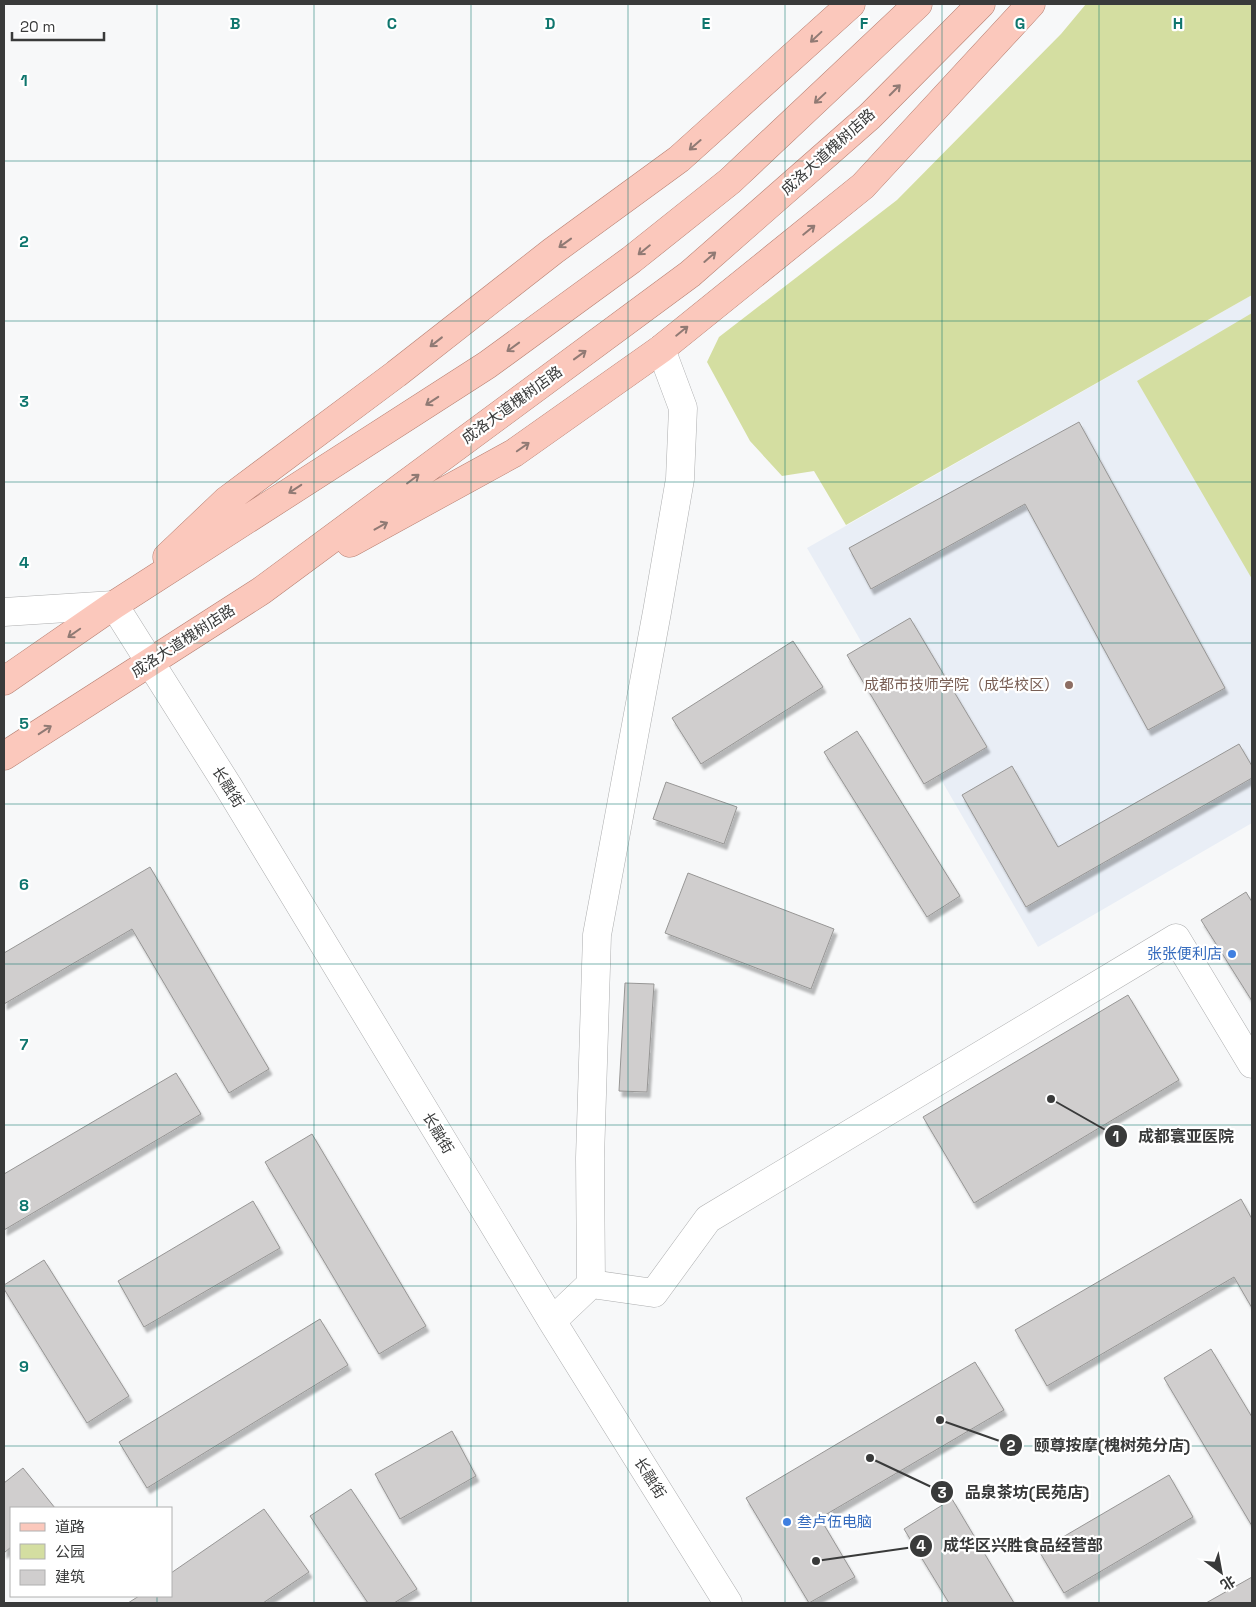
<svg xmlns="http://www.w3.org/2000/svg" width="1256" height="1607" font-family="'Space Grotesk','Noto Sans SC',sans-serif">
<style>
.built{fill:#e9eef6}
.green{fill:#d4dea1}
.building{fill:#d0cece;stroke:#979695;filter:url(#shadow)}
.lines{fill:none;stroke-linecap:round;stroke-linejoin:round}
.minor-casing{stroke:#adaeaf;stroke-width:29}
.primary-casing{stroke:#b67f71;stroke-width:29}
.minor{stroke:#fff;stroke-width:28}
.primary{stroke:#fbc8bc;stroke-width:28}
.oneway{stroke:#907a74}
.grid{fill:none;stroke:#0f766e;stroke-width:1;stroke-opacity:0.55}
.education-dot{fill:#8d6e63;stroke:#fff;stroke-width:2}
.shop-dot{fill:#3f7fe0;stroke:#fff;stroke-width:2}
.labels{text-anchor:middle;stroke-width:4.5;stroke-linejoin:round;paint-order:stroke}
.street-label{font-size:15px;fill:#393a3a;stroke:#fff}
.education-label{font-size:15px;fill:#785e54;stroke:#fff;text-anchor:end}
.shop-label{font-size:15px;fill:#366cbe;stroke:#fff;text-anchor:end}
.grid-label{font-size:16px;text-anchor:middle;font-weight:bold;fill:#0f766e;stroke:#fff;stroke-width:4.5;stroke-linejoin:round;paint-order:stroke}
.leader{fill:none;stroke:#393a3a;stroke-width:2}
.callout-dot{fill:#393a3a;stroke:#fff;stroke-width:2}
.mark-label{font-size:15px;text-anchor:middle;font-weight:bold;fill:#fff}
.callout-label{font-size:16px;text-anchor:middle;font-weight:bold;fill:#393a3a;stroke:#fff;stroke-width:4.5;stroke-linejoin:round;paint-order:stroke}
</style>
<defs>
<filter id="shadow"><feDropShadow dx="3" dy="5.5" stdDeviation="1" flood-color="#0004"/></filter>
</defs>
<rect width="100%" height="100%" fill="#f7f8f9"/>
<!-- built -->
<path class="built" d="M1252,295v528l-214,124 -231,-399z"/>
<!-- green -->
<path class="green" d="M1086,4h166v291l-406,230 -32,-54 -32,5 -32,-35 -43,-79 12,-25 178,-137 164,-166z
M1252,313v266l-115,-198z"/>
<!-- building -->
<path class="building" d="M1079,422l146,266 -77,42 -123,-226 -154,85 -22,-41z
M910,618l77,129 -63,37 -77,-129z
M793,641l30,46 -122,77 -29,-46z
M857,731l103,165 -33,21 -103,-165z
M1239,744l13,22v12l-226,129 -64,-112 50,-29 46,81z
M666,782l71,25 -13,37 -71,-25z
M150,867l119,202 -40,24 -97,-164 -128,75v-51z
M688,873l146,56 -23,60 -146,-56z
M1246,892l6,10v99l-51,-81z
M625,983l29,1 -7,108 -28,-1z
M1128,995l51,85 -205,123 -51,-86z
M176,1073l25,41 -197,116v-56z
M312,1134l114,192 -47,28 -114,-192z
M1241,1199l11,20v89l-18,-31 -187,109 -32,-56z
M253,1201l27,47 -136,79 -26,-46z
M44,1260l85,136 -42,27 -83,-134v-4z
M320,1319l28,46 -201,123 -28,-46z
M1211,1349l41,68v109l-88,-148z
M975,1362l29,48 -184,108 35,59 -46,26 -63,-105z
M452,1431l24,45 -76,43 -25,-45z
M23,1468l32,40h-44v39l-7,6v-70z
M1169,1475l24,42 -129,76 -25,-42z
M351,1489l66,100 -23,14h-26l-58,-87z
M952,1499l62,104h-65l-45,-74z
M264,1509l45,63 -46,31h-135l11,-7h32v-23z
M1252,1577v26h-46z"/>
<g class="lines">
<defs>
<path id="minor" d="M4,612l110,-7 114,181 324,535 176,282
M591,1284l63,9 54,-74 468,-281 76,126
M552,1321l39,-37 -1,-126 7,-223 60,-323 23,-133 3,-71 -22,-59"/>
<path id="primary" d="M350,543l164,-90 147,-104 202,-163 168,-182
M167,557l60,-57 169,-126 157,-123 126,-92 172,-155
M4,681l110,-76 373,-240 144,-105 99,-79 188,-177
M4,756l257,-165 429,-317 180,-158 111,-112"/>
</defs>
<!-- minor casing -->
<use href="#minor" class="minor-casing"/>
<!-- primary casing -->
<use href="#primary" class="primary-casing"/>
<!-- minor -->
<use href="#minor" class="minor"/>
<!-- primary -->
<use href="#primary" class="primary"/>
</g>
<!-- one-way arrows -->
<defs><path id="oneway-shaft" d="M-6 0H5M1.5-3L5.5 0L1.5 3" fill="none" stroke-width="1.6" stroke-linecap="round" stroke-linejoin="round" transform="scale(1.25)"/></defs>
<g class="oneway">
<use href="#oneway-shaft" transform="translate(816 37) rotate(137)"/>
<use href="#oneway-shaft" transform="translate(895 90) rotate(-45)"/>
<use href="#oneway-shaft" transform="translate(820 98) rotate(137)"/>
<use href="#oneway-shaft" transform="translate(695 145) rotate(139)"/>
<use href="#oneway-shaft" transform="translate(809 230) rotate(-39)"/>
<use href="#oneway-shaft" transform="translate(565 243) rotate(144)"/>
<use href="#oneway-shaft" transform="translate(644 250) rotate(141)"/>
<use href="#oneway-shaft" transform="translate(710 257) rotate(-41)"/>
<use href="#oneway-shaft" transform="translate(682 331) rotate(-39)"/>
<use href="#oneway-shaft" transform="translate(436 342) rotate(142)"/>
<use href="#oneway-shaft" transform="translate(513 347) rotate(144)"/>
<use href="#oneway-shaft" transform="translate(580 355) rotate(-36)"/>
<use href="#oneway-shaft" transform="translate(432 401) rotate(147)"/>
<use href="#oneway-shaft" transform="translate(523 447) rotate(-35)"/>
<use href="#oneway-shaft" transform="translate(413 479) rotate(-37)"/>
<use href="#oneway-shaft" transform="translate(295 489) rotate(147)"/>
<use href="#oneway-shaft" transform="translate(381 526) rotate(-29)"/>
<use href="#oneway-shaft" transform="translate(74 633) rotate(145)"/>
<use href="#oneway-shaft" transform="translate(45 730) rotate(-33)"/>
</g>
<!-- grid -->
<path class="grid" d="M157,4v1504M314,4v1599M471,4v1599M628,4v1599M785,4v1599M942,4v1599M1099,4v1599M4,161h1248M4,321h1248M4,482h1248M4,643h1248M4,804h1248M4,964h1248M4,1125h1248M4,1286h1248M4,1446h1248M157,1596v7"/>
<!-- markers -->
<circle class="education-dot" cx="1069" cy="685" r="5"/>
<g class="shop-dot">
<circle cx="1232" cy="954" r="5"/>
<circle cx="787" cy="1522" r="5"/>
</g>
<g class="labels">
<!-- street labels -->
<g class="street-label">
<text transform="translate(828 152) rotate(-42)" y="5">成洛大道槐树店路</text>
<text transform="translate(512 405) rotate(-36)" y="5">成洛大道槐树店路</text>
<text transform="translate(183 641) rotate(-33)" y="5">成洛大道槐树店路</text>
<text transform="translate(228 787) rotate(58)" y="5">长融街</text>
<text transform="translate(438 1133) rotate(59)" y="5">长融街</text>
<text transform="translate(650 1478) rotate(58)" y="5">长融街</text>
</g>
<!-- education labels -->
<g class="education-label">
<text x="1059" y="690">成都市技师学院（成华校区）</text>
</g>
<!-- shop labels -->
<g class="shop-label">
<text x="1222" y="959">张张便利店</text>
<text x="797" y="1527" text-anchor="start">叁卢伍电脑</text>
</g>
</g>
<g class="grid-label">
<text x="235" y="29">B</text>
<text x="392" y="29">C</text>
<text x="550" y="29">D</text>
<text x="706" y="29">E</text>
<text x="864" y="29">F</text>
<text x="1020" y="29">G</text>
<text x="1178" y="29">H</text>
<text x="24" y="86">1</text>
<text x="24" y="247">2</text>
<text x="24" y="407">3</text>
<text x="24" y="568">4</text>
<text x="24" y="729">5</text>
<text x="24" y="890">6</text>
<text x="24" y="1050">7</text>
<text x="24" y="1211">8</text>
<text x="24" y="1372">9</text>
</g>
<!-- callouts -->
<path class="leader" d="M1051 1099L1116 1136M940 1420L1011 1445M870 1458L942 1492M816 1561L921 1546"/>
<g class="callout-dot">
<circle cx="1051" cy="1099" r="5"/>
<circle cx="940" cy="1420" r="5"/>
<circle cx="870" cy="1458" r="5"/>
<circle cx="816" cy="1561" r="5"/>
<circle cx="1116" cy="1136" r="12"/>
<circle cx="1011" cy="1445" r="12"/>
<circle cx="942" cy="1492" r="12"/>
<circle cx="921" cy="1546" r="12"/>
</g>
<g class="mark-label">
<text x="1116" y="1142">1</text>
<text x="1011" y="1451">2</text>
<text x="942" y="1498">3</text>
<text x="921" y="1551">4</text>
</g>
<g class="callout-label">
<text x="1186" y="1142">成都寰亚医院</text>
<text x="1112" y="1451">颐尊按摩(槐树苑分店)</text>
<text x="1027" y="1498">品泉茶坊(民苑店)</text>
<text x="1023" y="1551">成华区兴胜食品经营部</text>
</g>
<!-- border -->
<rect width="1256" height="1607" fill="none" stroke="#393a3a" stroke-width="10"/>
<!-- legend -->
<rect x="10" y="1507" width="162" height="90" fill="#ffffff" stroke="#b0b0b0"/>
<rect x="20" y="1523" width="25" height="8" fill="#fbc8bc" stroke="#b0b0b0"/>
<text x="55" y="1532" font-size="15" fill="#393a3a">道路</text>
<rect x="20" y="1544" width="25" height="15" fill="#d4dea1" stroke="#b0b0b0"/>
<text x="55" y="1557" font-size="15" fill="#393a3a">公园</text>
<rect x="20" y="1570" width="25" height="15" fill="#d0cece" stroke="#b0b0b0"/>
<text x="55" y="1582" font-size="15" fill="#393a3a">建筑</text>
<!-- north arrow -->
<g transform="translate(1221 1572) rotate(148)" stroke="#ffffff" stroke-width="4" paint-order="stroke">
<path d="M0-4L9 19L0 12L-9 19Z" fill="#393a3a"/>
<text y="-8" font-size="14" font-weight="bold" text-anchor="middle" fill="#393a3a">北</text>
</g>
<!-- scale -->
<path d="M12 32v8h92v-8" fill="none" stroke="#393a3a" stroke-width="2.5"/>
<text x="20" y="32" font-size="15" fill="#393a3a" stroke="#ffffff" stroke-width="4" paint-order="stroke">20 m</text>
</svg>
